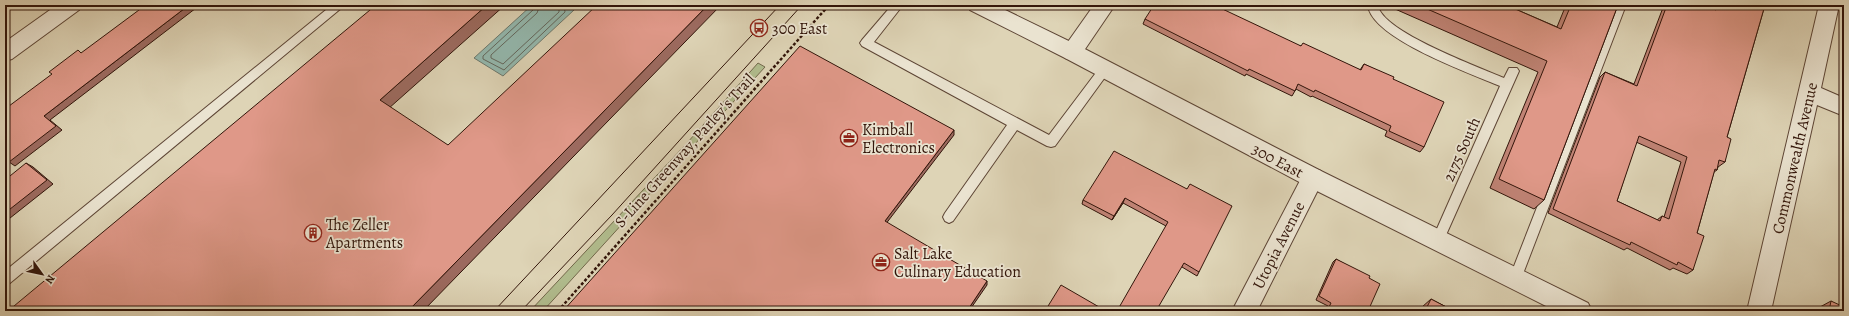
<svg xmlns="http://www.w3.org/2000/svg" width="1849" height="316" font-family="Alegreya,serif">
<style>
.green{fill:#b1bd8e;stroke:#72694c}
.water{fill:#93b8ae;stroke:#6c776c}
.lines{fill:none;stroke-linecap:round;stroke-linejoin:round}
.shore{stroke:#62665c;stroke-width:1}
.service-casing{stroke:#5d4535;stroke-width:2}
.minor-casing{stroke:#5d4535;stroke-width:2}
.tertiary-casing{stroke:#5d4535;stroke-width:2}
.path{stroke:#32150a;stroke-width:2.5;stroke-dasharray:3 2;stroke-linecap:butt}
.service{fill:#eae3d0;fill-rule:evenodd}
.minor{fill:#eae3d0;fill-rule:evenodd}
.tertiary{fill:#eae3d0;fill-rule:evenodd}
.tram{stroke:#32150a;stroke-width:1}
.wall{fill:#c08375;stroke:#32150a;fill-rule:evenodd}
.shaded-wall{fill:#9c6a5f;stroke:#32150a}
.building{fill:#df9888;stroke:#32150a;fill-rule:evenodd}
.labels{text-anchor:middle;stroke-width:3.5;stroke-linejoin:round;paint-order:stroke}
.poi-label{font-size:16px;fill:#32150a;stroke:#eae3d0;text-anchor:start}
.street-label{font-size:16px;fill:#32150a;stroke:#eae3d0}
</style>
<rect width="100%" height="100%" fill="#ded4b6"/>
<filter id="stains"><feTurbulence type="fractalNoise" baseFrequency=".005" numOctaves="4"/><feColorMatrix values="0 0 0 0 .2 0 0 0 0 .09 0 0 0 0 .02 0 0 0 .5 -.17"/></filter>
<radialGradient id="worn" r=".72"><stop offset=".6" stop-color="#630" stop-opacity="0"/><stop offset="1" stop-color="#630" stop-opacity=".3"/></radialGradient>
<!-- green -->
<path class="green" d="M758,63l7,4 -222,244h-13l157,-168z"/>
<!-- water -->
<path class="water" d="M532,5h33l9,5 -71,66 -29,-18z"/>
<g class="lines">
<!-- shore -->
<path class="shore" d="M535,5l-2,5 -50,46v3l21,11 61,-58 -1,-7
M540,5l-3,8 -46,42v3l12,6 56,-52v-7"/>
<defs>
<path id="service" d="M332,5h13l-335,278 -5,2v-14z
M892,5h11l-29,37 175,93 52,-69h8l2,3 -56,77 -4,1 -4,-1 -30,-16 -64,91 -4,2 -4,-2 -2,-4 2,-4 62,-88 -145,-79 -2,-3 2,-3z
M1368,5h10c2,26 103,63 126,73l5,-10h8l2,3 -77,173 -4,2 -4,-2 -2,-4 68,-154c-28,-12 -130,-48 -132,-81z
M1616,5h10l-105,274 -1,4 -5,2 -5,-2 -1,-4z"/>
<path id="minor" d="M57,5h25l-3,5 -67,49 -7,2v-19z
M1094,5h21l-36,53 -7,2 -7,-2 -3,-6 3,-6z
M1819,5h20l-18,83 23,10v18l-27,-11 -46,206h-24z
M1313,168l8,3 3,7 -67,133h-25l73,-140z"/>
<path id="tertiary" d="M967,5h28l84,41 242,125 267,132 4,8h-36l-251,-126 -240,-127 -95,-48z"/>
</defs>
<!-- service casing -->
<use href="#service" class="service-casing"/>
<!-- minor casing -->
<use href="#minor" class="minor-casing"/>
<!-- tertiary casing -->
<use href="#tertiary" class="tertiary-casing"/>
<!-- path -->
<path class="path" d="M558,311l271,-306"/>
<!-- service -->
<use href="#service" class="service"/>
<!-- minor -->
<use href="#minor" class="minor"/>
<!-- tertiary -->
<use href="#tertiary" class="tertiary"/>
<!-- tram -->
<path class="tram" d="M494,311l286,-306
M521,311l91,-96 190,-210"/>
</g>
<!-- wall -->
<path class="wall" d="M1386,5h120l51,22 9,-22h52l-74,195 -10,9 -44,-21 48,-116z
M1664,5h41l7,3 1,-3h52l-38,132 -2,25 -7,5 -1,3 -3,2 -17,61 -4,37 -6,4 -14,-6 -3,2 -43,-22 -3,2 -76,-37 52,-136 5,-5 29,12zM1636,142l45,20 -17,55 -2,-1 -5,4 -40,-19z
M1145,19l156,27 59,24 4,-6 29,15 31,68 -4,5 -35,-16 2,-5 -75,-35 -1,1 -15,-8 -4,7 -46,-22 -1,2 -102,-52z
M1187,189l12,83 -2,4 -15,-9 -16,-41 -43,-23 -11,17 -30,-16 1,-4z
M1336,259l33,19 -1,33h-42l2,-5 -12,-6 17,-38z
M1431,299l23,12h-34l2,-4z
M1831,301l13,10h-25l1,-4z"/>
<!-- shaded-wall -->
<path class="shaded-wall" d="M189,5h11l-150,115 12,10 -47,36 -6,-4 35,-46z
M487,5h18l-117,104 -8,-9z
M708,5h13l-298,306h-15z
M954,130v5l-69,90v-4z
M26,163l7,4 20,17 -48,38v-9z
M1125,198l-2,5 -11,17 2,-4z
M987,281v4l-18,26h-2z"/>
<!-- building -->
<path class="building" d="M141,5h48l-145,111 12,10 -47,36 -4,-3v-50l47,-35 -3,-2 29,-22 3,3 62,-46 -3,-1z
M376,5h111l-107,95 68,45 149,-140h111l-300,306h-400z
M1154,5h60l87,41 2,-3 58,27 3,-6 30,13 -1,2 51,23 -20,45 -35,-16 2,-5 -76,-36 -1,2 -16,-8 -3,7 -46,-22 -1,2 -103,-52z
M1418,5h88l55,24 10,-24h47l-74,195 -45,-21 48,-118z
M1667,5h38l11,5 1,-5h48l-38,132 4,2 -6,23 -6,-2 -2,10 -2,-1 -18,64 7,3 -11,34 -15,-8 -1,3 -46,-23 -1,3 -77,-36 52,-137 32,14zM1639,136l48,21 -18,62 -7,-3 -2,5 -43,-20z
M800,46l154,84 -69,91 102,60 -20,30h-404z
M1114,151l73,38 3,-5 42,22 -33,66 -15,-9 -28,48h-39l51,-89 -43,-24 -11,18 -31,-16z
M26,163l21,17 -42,33v-33z
M1336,259l34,17 -1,2 11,6 -12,27h-41l4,-8 -12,-7z
M1061,285l45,26h-61z
M1431,299l23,12h-29z
M1831,301l13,6v4h-15z"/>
<!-- icons -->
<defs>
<symbol id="bus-ring" viewBox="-11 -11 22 22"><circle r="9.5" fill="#eae3d0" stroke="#8f2418" stroke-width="1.5"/><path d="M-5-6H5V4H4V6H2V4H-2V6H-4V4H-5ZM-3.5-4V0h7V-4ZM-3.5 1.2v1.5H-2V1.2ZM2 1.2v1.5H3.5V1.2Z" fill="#8f2418"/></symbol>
<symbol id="office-ring" viewBox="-11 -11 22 22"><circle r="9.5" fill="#eae3d0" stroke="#8f2418" stroke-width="1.5"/><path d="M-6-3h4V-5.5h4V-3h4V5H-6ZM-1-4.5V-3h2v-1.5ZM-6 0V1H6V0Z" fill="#8f2418"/></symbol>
<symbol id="building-ring" viewBox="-11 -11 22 22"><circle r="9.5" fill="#eae3d0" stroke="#8f2418" stroke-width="1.5"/><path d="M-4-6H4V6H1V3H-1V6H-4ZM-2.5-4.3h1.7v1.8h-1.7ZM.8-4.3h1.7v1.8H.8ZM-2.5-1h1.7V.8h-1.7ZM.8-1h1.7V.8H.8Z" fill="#8f2418"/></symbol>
</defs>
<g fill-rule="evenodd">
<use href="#bus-ring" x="749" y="18" width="20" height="20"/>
<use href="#office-ring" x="839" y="128" width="20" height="20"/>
<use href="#building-ring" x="303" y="223" width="20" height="20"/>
<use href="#office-ring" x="871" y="252" width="20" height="20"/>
</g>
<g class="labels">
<!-- poi labels -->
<g class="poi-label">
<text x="772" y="34">300 East</text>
<text x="862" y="135">Kimball<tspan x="862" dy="18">Electronics</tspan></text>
<text x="326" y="230">The Zeller<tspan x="326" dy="18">Apartments</tspan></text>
<text x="894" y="259">Salt Lake<tspan x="894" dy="18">Culinary Education</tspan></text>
</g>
<!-- street labels -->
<g class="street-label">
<text transform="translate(1461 149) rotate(-66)" y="6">2175 South</text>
<text transform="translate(684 150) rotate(-48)" y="6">S-Line Greenway, Parley's Trail</text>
<text transform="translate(1794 158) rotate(-77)" y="6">Commonwealth Avenue</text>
<text transform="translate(1278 160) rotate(28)" y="6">300 East</text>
<text transform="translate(1278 245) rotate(-63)" y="6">Utopia Avenue</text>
</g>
</g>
<!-- margin -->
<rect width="1849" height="316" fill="none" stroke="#ded4b6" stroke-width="20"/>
<rect x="6" y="6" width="1837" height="304" fill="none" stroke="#32150a" stroke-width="2"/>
<rect x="10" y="10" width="1829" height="296" fill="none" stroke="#32150a"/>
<!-- north arrow -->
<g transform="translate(42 274) rotate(123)" stroke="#eae3d0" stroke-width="3" paint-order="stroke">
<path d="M0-3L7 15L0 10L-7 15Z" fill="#32150a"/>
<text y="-6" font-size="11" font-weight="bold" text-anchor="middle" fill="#32150a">N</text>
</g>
<rect width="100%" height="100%" filter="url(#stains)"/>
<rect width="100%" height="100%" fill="url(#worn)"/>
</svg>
